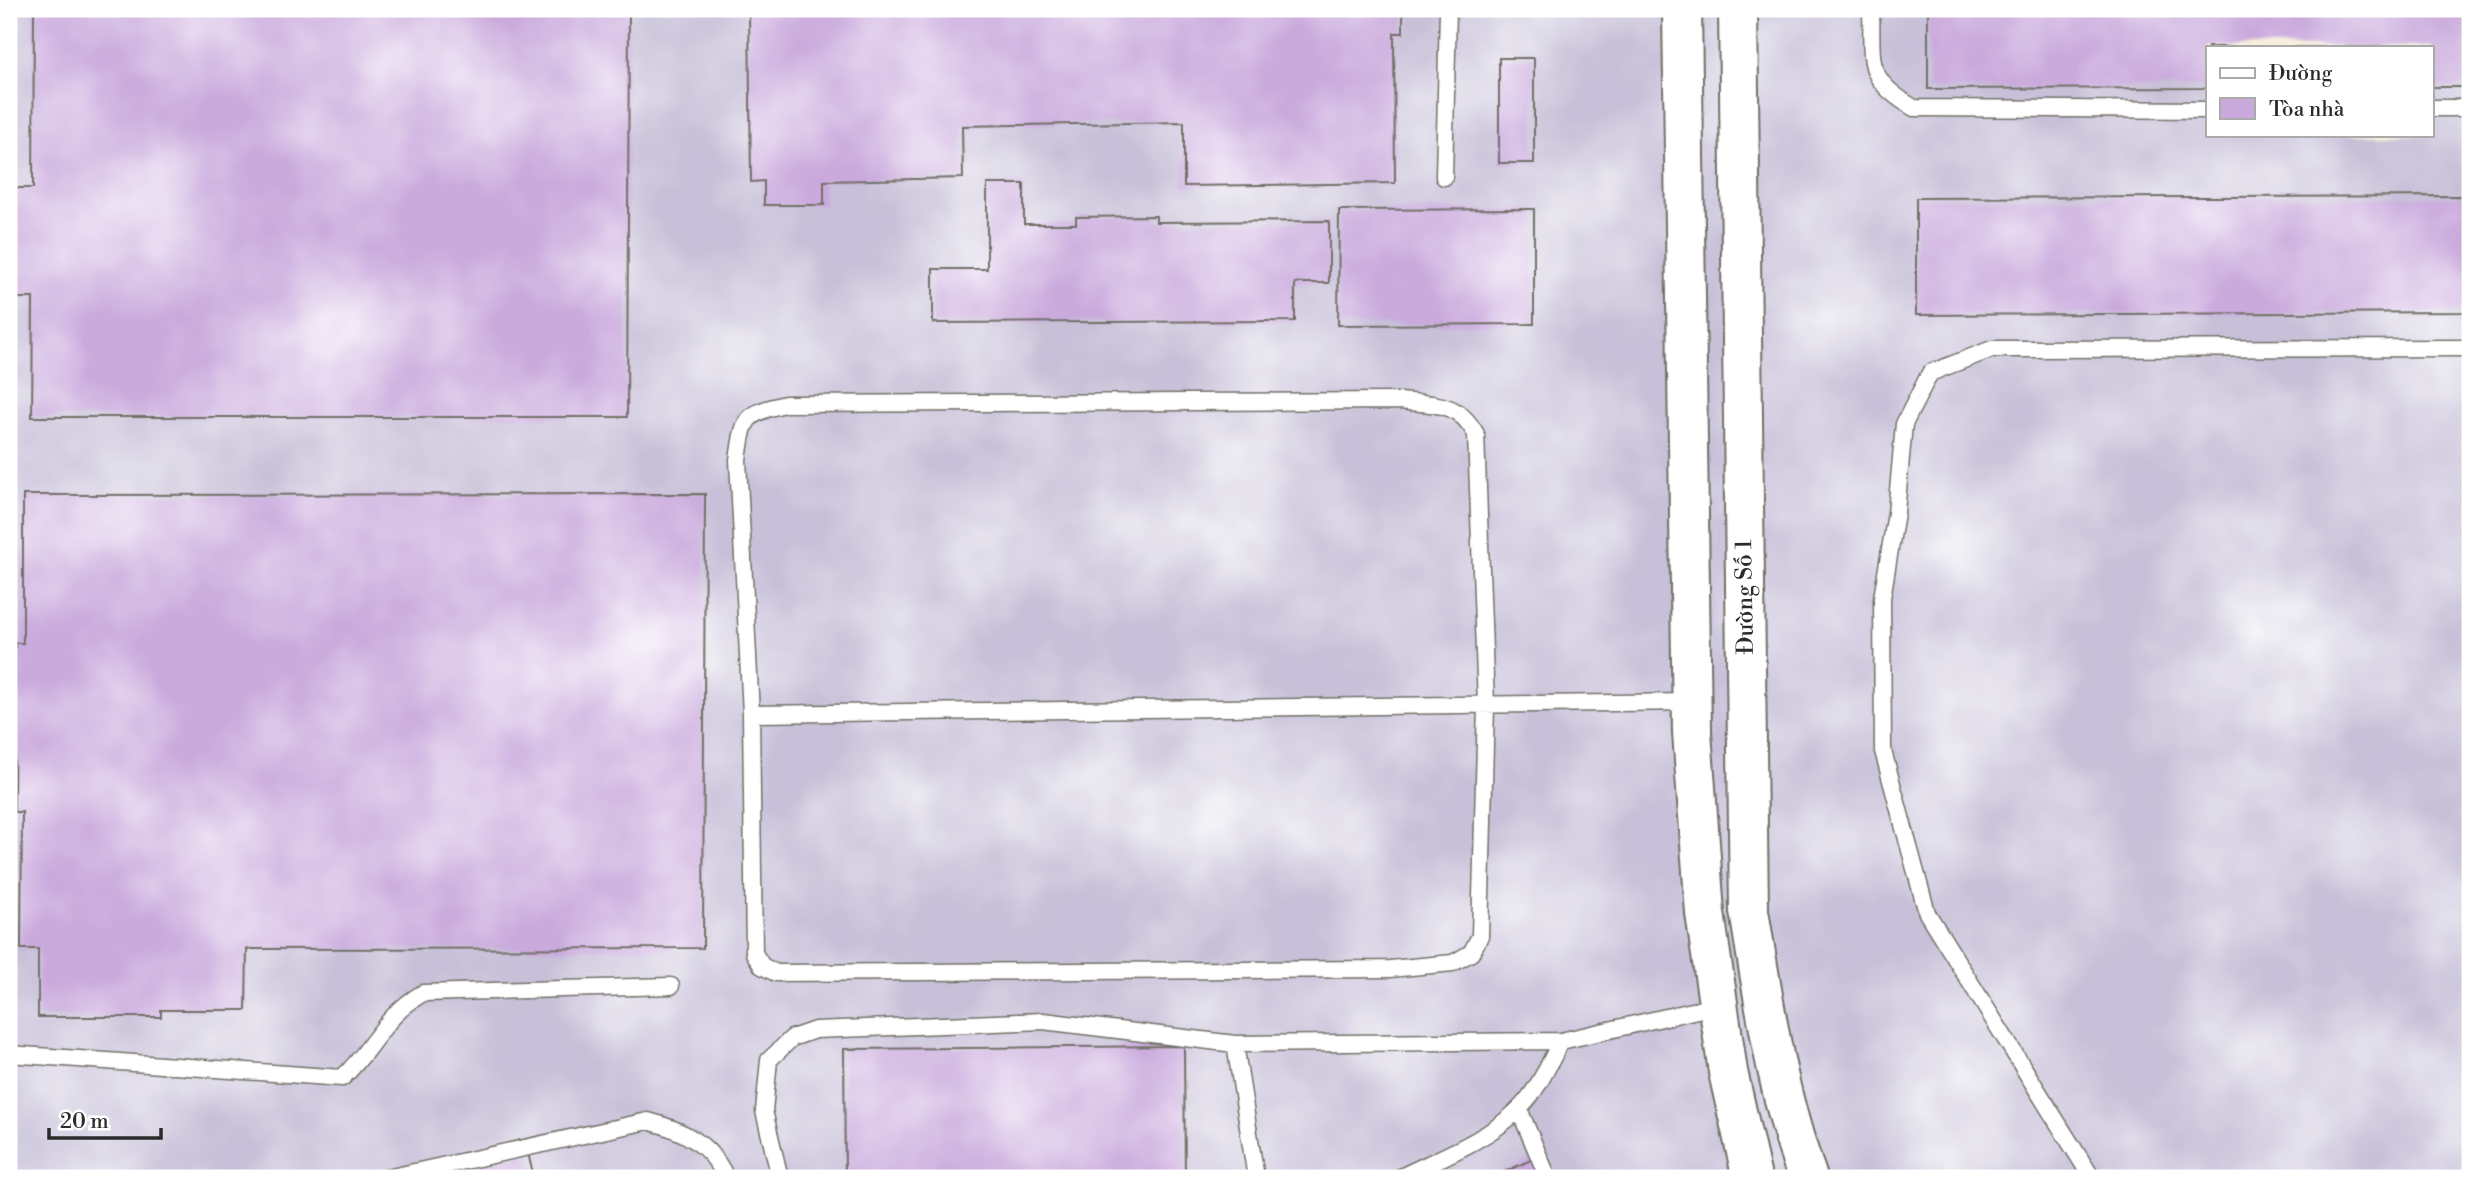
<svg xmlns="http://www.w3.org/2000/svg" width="2479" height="1187" font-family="'Libre Bodoni',serif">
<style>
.industrial{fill:#c7c0d8;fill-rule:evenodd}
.building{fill:#caaadd}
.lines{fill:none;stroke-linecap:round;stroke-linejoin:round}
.service-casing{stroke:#726f68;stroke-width:19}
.tertiary-casing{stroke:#726f68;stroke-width:42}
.service{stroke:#fff;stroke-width:16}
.tertiary{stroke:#fff;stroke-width:38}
.labels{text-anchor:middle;stroke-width:6;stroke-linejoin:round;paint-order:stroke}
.street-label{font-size:23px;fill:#2b2b2b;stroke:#fff}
</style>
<rect width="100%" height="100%" fill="#fff"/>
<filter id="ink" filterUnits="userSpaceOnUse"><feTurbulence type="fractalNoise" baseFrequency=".0143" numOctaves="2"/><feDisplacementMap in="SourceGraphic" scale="14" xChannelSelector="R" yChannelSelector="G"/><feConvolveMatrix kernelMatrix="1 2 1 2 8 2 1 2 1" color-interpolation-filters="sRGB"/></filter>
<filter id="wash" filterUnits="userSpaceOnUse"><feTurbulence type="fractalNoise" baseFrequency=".00686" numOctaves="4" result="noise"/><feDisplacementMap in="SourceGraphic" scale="28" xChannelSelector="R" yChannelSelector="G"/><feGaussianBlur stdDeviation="1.57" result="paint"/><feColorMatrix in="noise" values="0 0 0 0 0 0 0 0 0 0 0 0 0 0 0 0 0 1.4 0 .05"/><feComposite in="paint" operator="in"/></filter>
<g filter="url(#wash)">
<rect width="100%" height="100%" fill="#f5edd9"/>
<!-- industrial -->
<path class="industrial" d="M9,9h2461v1169h-2461zM2208,47h224v88h-224z"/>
<g id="blocks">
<!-- building -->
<path class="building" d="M34,9l595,3 -2,405h-595l1,-119h-24v-110h24z
M749,9h654v24h-9l1,150 -211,3v-64l-222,4 1,52 -139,3v24h-60v-24l-13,1z
M1928,9h542v78h-38v-40h-224v41l-280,1z
M1499,58h35v105h-35z
M987,184h37v40h52v-7l80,-1v6l173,-1v62h-34v38l-362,2v-54h54z
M2470,196v116l-554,3v-117z
M1534,209v115l-196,1 1,-115z
M705,494l-2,454 -456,1 -1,61h-85v7h-123v-68h-17l1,-137h-8l1,-169h8v-148z
M1184,1046l1,132h-340l-1,-129z
M528,1153l6,25h-68l-2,-10z
M1533,1159l9,19h-51z"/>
</g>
</g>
<g filter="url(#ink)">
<use href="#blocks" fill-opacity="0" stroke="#726f68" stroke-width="2"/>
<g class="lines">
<defs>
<path id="service" d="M1871,9c2,53 -8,69 43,99l294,2
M2432,108h38
M1444,177l4,-168
M1399,401c35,4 58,-1 77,33l10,271 -6,231 -9,17 -18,10 -63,6 -614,4 -14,-7 -8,-13 -3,-239 -13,-254c6,-41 5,-46 47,-56z
M751,714l941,-12
M1235,1044l21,134
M9,1054l333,24c33,-31 41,-62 81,-85l248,-7
M1519,1109l29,69
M387,1178l261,-57c35,9 62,22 78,57
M780,1178l-16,-67 5,-51 23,-22 23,-8 228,-9 192,23 326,-3 158,-36
M1399,1178c40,-20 87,-37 119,-68 19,-18 31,-46 43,-69
M2092,1178l-165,-265 -44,-162 -1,-153 14,-85 8,-89 26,-51 62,-24 478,-1"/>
<path id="tertiary" d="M1682,9l10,723 13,181 23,159 24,106
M1738,9l11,902c15,90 27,181 59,267"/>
</defs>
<!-- service casing -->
<use href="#service" class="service-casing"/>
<!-- tertiary casing -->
<use href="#tertiary" class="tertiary-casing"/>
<!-- service -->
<use href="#service" class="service"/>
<!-- tertiary -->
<use href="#tertiary" class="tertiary"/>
</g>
</g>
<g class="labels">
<!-- street labels -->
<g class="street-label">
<text transform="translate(1744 597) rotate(-91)" y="8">Đường Số 1</text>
</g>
</g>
<!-- margin -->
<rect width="2479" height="1187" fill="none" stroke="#fff" stroke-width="35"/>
<!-- legend -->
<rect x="2206" y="46" width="228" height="91" fill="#ffffff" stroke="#aaaaaa" stroke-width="2"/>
<rect x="2220" y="68" width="35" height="10" fill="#ffffff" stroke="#aaaaaa" stroke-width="2"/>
<text x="2269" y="80" font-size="21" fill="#2b2b2b">Đường</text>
<rect x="2220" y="98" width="35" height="21" fill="#caaadd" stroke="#aaaaaa" stroke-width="2"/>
<text x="2269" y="116" font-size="21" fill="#2b2b2b">Tòa nhà</text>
<!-- scale -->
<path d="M49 1128v10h112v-10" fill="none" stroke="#2b2b2b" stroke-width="3.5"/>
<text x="60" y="1128" font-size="21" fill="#2b2b2b" stroke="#ffffff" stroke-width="5" paint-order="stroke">20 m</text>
</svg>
